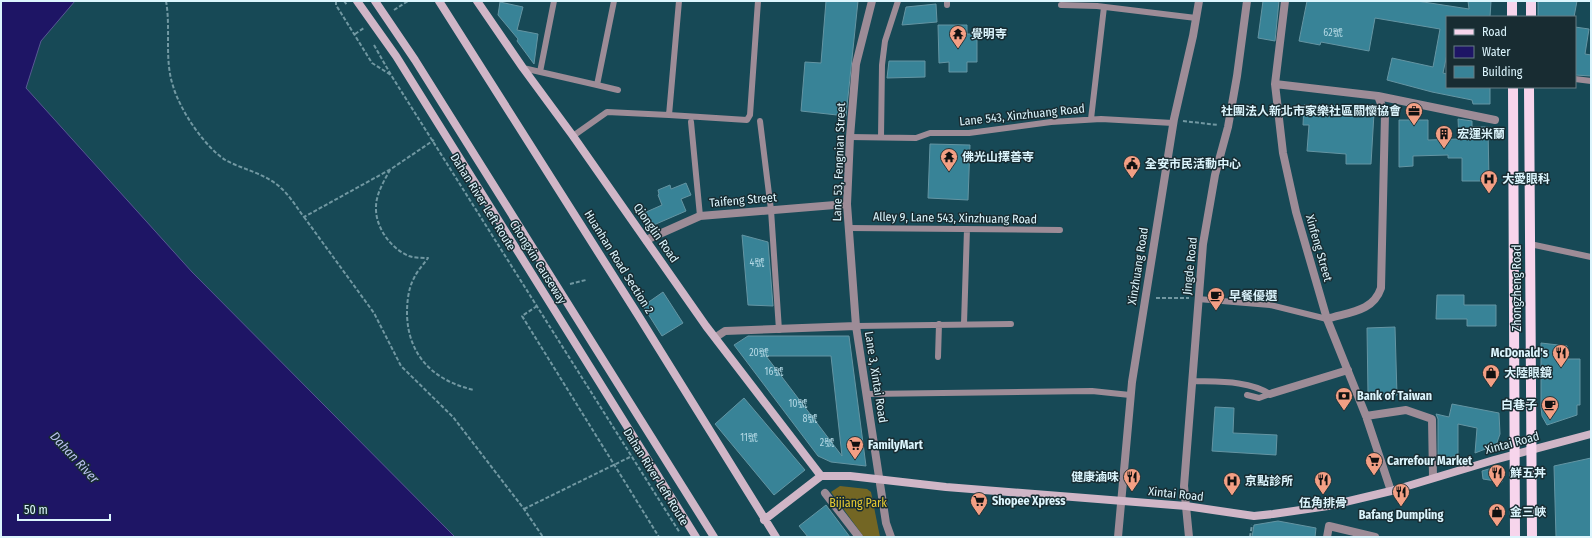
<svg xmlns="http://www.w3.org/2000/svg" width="1592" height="538" font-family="'Fira Sans Condensed','Noto Sans TC',sans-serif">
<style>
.green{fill:#736624}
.water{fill:#1e1565;stroke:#575893}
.building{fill:#388397;stroke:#6495a3;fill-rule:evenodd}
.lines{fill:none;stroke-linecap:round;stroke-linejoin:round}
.path{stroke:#7198a2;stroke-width:2;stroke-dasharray:4 2;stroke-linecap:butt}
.lane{stroke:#9d8c97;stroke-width:6}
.street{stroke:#9d8c97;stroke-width:8}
.secondary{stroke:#d0b6c7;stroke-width:8}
.primary{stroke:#f7d5ec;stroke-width:10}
.labels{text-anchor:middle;stroke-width:3;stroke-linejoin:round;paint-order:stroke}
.number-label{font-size:10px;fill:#b3d8e4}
.poi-label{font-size:12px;font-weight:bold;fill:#dcf5fd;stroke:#182c32;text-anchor:start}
.street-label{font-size:12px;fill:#dcf5fd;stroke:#182c32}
.park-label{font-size:12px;fill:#e7cb32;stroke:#182c32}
.water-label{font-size:13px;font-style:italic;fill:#bbc2f0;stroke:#182c32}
</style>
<rect width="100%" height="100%" fill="#174956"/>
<!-- green -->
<path class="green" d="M840,486l27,3 4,3 9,45h-16l-33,-45z"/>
<!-- water -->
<path class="water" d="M1,1h74l-34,40 -15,47 166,184 263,265h-454z"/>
<!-- building -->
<path class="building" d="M826,1h32l-12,115 -45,-5 4,-49 16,1z
M1263,1h16l-4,40 -17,-3z
M1307,1h110l52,8 -1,-8h23l-1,16h-43v37l-4,19 4,1v13h43v17h-17l-1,-4 -40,-8 -45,-12 5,-22 41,9 7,-38 -65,-11 -6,33 -48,-9 -1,3 -21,-4z
M1538,1h39l-3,16h-36z
M500,2l23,5 -6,23 21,4 -4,30 -17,-23 1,-2 -20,-24z
M936,4l1,18 -35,3 4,-18z
M938,25h29v9h10v28h-10v10h-18v-10l-10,1z
M1575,27l14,2 -4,25 6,1v21l-16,-1z
M889,61h36v16l-38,1z
M1304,105l35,1v6l35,1 -3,51h-25v-10l-39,-3 2,-26h-6z
M1458,119l14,2v6h16l1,54h-27v-23h-14v-3l-35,1v10l-14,1v-47h29v20l31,-1z
M930,144l40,1 -2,55 -40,-2z
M686,183l5,12 -10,4 5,12 -37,16 -5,-14 18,-8 -4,-10 1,-1 -1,-4 12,-5 1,4z
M742,235l26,7 5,64 -25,-1z
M663,292l20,31 -21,13 -19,-30z
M1437,295h27v10h32v21h-29v-7h-31z
M1395,327l2,68h-29l-1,-67z
M748,336h101l17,130 -35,-4 -13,-6 -84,-111zM766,356h65l11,100z
M1541,343l26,3v13h13v46h-3v10l-30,10 -5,-9 -1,-9z
M744,398l61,72 -31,25 -59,-71z
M1452,404l47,9 1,21 -4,11 -21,8 2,-25 -19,-4v31l-20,6v-42l-2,-5 13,3z
M1215,407l19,1 -1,25 44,2 -1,20 -64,-4z
M1591,458v79h-35l-2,-71z
M1499,466l3,16 -19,-3 -1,-8z
M826,505l24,32h-42l-9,-11z
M1278,521l38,7 -1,9h-63l2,-12z"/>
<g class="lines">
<!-- path -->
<path class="path" d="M166,1c5,28 -2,57 7,85 7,24 32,62 54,75 18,9 39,13 54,27 9,8 16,20 23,29l87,-48 43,-29
M336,1v4l36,58 19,12
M344,1l3,4
M394,10l14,-9
M355,34l9,-6
M374,45l17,30 289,458
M1183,121l35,4
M390,170c-6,11 -14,24 -14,37 -1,20 15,42 33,49 6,2 13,2 19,2 -5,7 -11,13 -14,20 -6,11 -7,25 -7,36 1,43 28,67 67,76
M304,217l70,96 27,53 52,51 71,92 19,28
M570,284l16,-4
M1156,298h33
M537,306l-15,10 137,221
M524,509l108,-53
M1250,537l2,-12"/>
<!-- lane -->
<path class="lane" d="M947,5v-4
M1061,5l36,1 99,12
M523,68l74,17 17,-84
M540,72l14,-71
M1575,79l16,2
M597,85l21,5
M669,115l78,5 3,-5 8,-114
M1091,119l13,-112
M760,121l11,89 8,120
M691,122l9,94
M573,136l34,-24 62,3 10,-114
M850,137l66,1 14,-5h39l82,-11 50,-3 72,4
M881,137l1,-72 3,-24 13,-40
M849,228l211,2
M1530,244l61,13
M1198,299l72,6 57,14
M964,324l3,-95
M856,326l155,-2
M938,357l1,-33
M1192,381c25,1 56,-1 78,13l-11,4 -12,-3
M867,394l225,-3 38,4"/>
<!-- street -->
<path class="street" d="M872,1l-16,63 -6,73 -3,67 9,122 30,197 5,14
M1285,1l-10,83 8,69 13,59 31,107 39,97 25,75
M1275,84l103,12 7,18 -4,174c-8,24 -32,24 -54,31
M1378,96l117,24
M646,240l54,-24 147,-12
M716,337l9,-6 131,-5
M1270,394l78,-24
M1366,416l40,-6 26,9 1,58
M825,493l34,44
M1118,537l14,-155 42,-263 19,-83 6,-35
M1189,537l-5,-51 19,-242 12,-69 13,-48 9,-51 10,-75
M1327,537l2,-11 46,11"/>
<!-- secondary -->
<path class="secondary" d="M357,1l39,55 300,481
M375,1l40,59 299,477
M439,1l199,314 138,222
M477,1l46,67 50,68 133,190 115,150
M764,520l57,-44h29l96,11 240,19 68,10 19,-2 55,-8 63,-15 103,-31 97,-26"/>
<!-- primary -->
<path class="primary" d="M1512,1v16
M1531,17v-16
M1513,87l2,450
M1529,87l3,450"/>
</g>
<!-- icons -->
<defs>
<symbol id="temple-pin" viewBox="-11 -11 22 30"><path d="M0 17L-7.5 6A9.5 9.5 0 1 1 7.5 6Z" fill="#f39f84" stroke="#182c32"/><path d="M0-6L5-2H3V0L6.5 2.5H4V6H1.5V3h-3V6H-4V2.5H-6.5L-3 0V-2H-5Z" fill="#111"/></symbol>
<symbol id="office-pin" viewBox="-11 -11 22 30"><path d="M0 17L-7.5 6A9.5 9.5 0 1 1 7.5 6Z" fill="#f39f84" stroke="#182c32"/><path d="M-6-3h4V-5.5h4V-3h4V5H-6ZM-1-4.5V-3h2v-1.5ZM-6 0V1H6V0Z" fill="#111"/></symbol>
<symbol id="building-pin" viewBox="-11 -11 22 30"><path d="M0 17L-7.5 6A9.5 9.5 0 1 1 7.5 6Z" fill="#f39f84" stroke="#182c32"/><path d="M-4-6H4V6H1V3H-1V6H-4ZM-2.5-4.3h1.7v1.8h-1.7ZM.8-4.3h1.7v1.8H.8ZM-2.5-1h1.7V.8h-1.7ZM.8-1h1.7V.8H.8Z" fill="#111"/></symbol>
<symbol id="civic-pin" viewBox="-11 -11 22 30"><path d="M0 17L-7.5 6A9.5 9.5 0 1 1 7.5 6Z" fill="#f39f84" stroke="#182c32"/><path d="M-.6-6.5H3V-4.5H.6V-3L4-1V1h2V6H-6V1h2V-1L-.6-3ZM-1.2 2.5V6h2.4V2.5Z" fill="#111"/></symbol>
<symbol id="hospital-pin" viewBox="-11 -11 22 30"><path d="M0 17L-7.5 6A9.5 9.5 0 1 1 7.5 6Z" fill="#f39f84" stroke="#182c32"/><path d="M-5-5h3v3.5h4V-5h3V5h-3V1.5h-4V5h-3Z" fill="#111"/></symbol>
<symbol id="cafe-pin" viewBox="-11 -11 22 30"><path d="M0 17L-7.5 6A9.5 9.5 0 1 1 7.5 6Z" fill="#f39f84" stroke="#182c32"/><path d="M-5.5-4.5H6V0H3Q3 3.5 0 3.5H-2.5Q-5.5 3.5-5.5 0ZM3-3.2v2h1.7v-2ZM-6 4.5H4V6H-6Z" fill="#111"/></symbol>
<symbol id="restaurant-pin" viewBox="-11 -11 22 30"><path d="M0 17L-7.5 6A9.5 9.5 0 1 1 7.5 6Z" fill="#f39f84" stroke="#182c32"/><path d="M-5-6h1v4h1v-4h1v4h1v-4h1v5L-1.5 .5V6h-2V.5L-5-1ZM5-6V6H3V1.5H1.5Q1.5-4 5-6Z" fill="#111"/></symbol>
<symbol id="shop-pin" viewBox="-11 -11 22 30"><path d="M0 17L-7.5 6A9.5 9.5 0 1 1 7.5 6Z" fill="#f39f84" stroke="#182c32"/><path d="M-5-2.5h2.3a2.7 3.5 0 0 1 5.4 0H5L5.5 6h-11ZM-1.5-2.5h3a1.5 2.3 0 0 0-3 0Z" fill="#111"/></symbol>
<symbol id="bank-pin" viewBox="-11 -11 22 30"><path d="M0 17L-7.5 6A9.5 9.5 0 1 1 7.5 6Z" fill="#f39f84" stroke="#182c32"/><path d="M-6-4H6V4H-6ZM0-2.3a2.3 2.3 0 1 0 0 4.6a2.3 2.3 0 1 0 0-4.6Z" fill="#111"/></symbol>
<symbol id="supermarket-pin" viewBox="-11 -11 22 30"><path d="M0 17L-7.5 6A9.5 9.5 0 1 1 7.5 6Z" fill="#f39f84" stroke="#182c32"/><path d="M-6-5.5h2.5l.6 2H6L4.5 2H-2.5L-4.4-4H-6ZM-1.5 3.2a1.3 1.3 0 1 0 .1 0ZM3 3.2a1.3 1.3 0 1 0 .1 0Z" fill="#111"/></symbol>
</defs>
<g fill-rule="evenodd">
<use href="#temple-pin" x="948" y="24" width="20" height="27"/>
<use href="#office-pin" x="1404" y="101" width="20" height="27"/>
<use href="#building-pin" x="1434" y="124" width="20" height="27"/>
<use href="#temple-pin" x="939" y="147" width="20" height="27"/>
<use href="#civic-pin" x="1122" y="154" width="20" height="27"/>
<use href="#hospital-pin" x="1479" y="169" width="20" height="27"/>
<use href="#cafe-pin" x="1206" y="286" width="20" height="27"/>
<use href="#restaurant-pin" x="1551" y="343" width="20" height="27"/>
<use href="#shop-pin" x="1481" y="363" width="20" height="27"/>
<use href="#bank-pin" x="1334" y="386" width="20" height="27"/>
<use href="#cafe-pin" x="1540" y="395" width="20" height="27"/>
<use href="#supermarket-pin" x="845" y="435" width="20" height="27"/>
<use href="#supermarket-pin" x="1364" y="451" width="20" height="27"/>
<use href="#restaurant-pin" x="1487" y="463" width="20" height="27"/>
<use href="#restaurant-pin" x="1122" y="467" width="20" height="27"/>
<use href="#restaurant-pin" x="1313" y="470" width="20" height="27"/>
<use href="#hospital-pin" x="1222" y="471" width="20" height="27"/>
<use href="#restaurant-pin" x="1391" y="482" width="20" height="27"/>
<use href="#supermarket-pin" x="969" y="491" width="20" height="27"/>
<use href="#shop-pin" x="1487" y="502" width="20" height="27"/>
</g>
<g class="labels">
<!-- number labels -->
<g class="number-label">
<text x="1333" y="36">62號</text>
<text x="757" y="266">4號</text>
<text x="759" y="356">20號</text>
<text x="774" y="375">16號</text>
<text x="798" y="407">10號</text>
<text x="810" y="422">8號</text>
<text x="749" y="441">11號</text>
<text x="827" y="446">2號</text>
</g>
<!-- poi labels -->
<g class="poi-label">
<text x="971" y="38">覺明寺</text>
<text x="1401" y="115" text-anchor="end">社團法人新北市家樂社區關懷協會</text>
<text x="1457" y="138">宏運米蘭</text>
<text x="962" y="161">佛光山擇善寺</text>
<text x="1145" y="168">全安市民活動中心</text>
<text x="1502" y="183">大愛眼科</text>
<text x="1229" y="300">早餐優選</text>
<text x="1548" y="357" text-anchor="end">McDonald's</text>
<text x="1504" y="377">大陸眼鏡</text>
<text x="1357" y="400">Bank of Taiwan</text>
<text x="1537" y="409" text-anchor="end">白巷子</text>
<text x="868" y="449">FamilyMart</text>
<text x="1387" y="465">Carrefour Market</text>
<text x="1510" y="477">鮮五丼</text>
<text x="1119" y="481" text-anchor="end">健康滷味</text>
<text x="1245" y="485">京點診所</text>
<text x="992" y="505">Shopee Xpress</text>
<text x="1323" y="507" text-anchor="middle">伍角排骨</text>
<text x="1510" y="516">金三峽</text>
<text x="1401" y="519" text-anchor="middle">Bafang Dumpling</text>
</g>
<!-- street labels -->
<g class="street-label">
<text transform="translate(1022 115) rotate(-6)" y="4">Lane 543, Xinzhuang Road</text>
<text transform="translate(839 162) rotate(-88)" y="4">Lane 53, Fengnian Street</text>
<text transform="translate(743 200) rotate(-5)" y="4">Taifeng Street</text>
<text transform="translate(483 202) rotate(58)" y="4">Dahan River Left Route</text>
<text transform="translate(955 218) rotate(1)" y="4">Alley 9, Lane 543, Xinzhuang Road</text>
<text transform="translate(656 233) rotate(55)" y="4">Qionglin Road</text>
<text transform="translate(1319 248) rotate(74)" y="4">Xinfeng Street</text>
<text transform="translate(538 262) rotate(58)" y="4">Chongxin Causeway</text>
<text transform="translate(619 262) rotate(58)" y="4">Huanhan Road Section 2</text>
<text transform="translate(1138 266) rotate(-81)" y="4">Xinzhuang Road</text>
<text transform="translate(1190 266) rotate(-84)" y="4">Jingde Road</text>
<text transform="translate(1517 288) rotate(-90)" y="4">Zhongzheng Road</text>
<text transform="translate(876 377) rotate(81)" y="4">Lane 3, Xintai Road</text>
<text transform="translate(1512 443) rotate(-15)" y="4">Xintai Road</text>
<text transform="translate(656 477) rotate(58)" y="4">Dahan River Left Route</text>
<text transform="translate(1176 494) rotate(6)" y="4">Xintai Road</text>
</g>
<!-- park labels -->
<g class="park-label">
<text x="858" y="507">Bijiang Park</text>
</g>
<!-- water labels -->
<g class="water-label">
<text transform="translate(75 457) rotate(47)" y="5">Dahan River</text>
</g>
</g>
<!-- border -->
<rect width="1592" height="538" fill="none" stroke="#dcf5fd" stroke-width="4"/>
<!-- legend -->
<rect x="1446" y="16" width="130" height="72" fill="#182c32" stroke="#667c83"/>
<rect x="1454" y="29" width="20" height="6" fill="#f7d5ec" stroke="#667c83"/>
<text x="1482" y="36" font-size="12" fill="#dcf5fd">Road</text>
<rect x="1454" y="46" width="20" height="12" fill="#1e1565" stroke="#667c83"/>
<text x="1482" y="56" font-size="12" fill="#dcf5fd">Water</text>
<rect x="1454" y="66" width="20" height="12" fill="#388397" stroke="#667c83"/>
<text x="1482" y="76" font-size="12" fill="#dcf5fd">Building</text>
<!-- scale -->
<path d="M18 514v6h92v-6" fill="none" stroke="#dcf5fd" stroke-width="2"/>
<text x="24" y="514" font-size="12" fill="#dcf5fd" stroke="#182c32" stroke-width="3" paint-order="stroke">50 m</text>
</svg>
